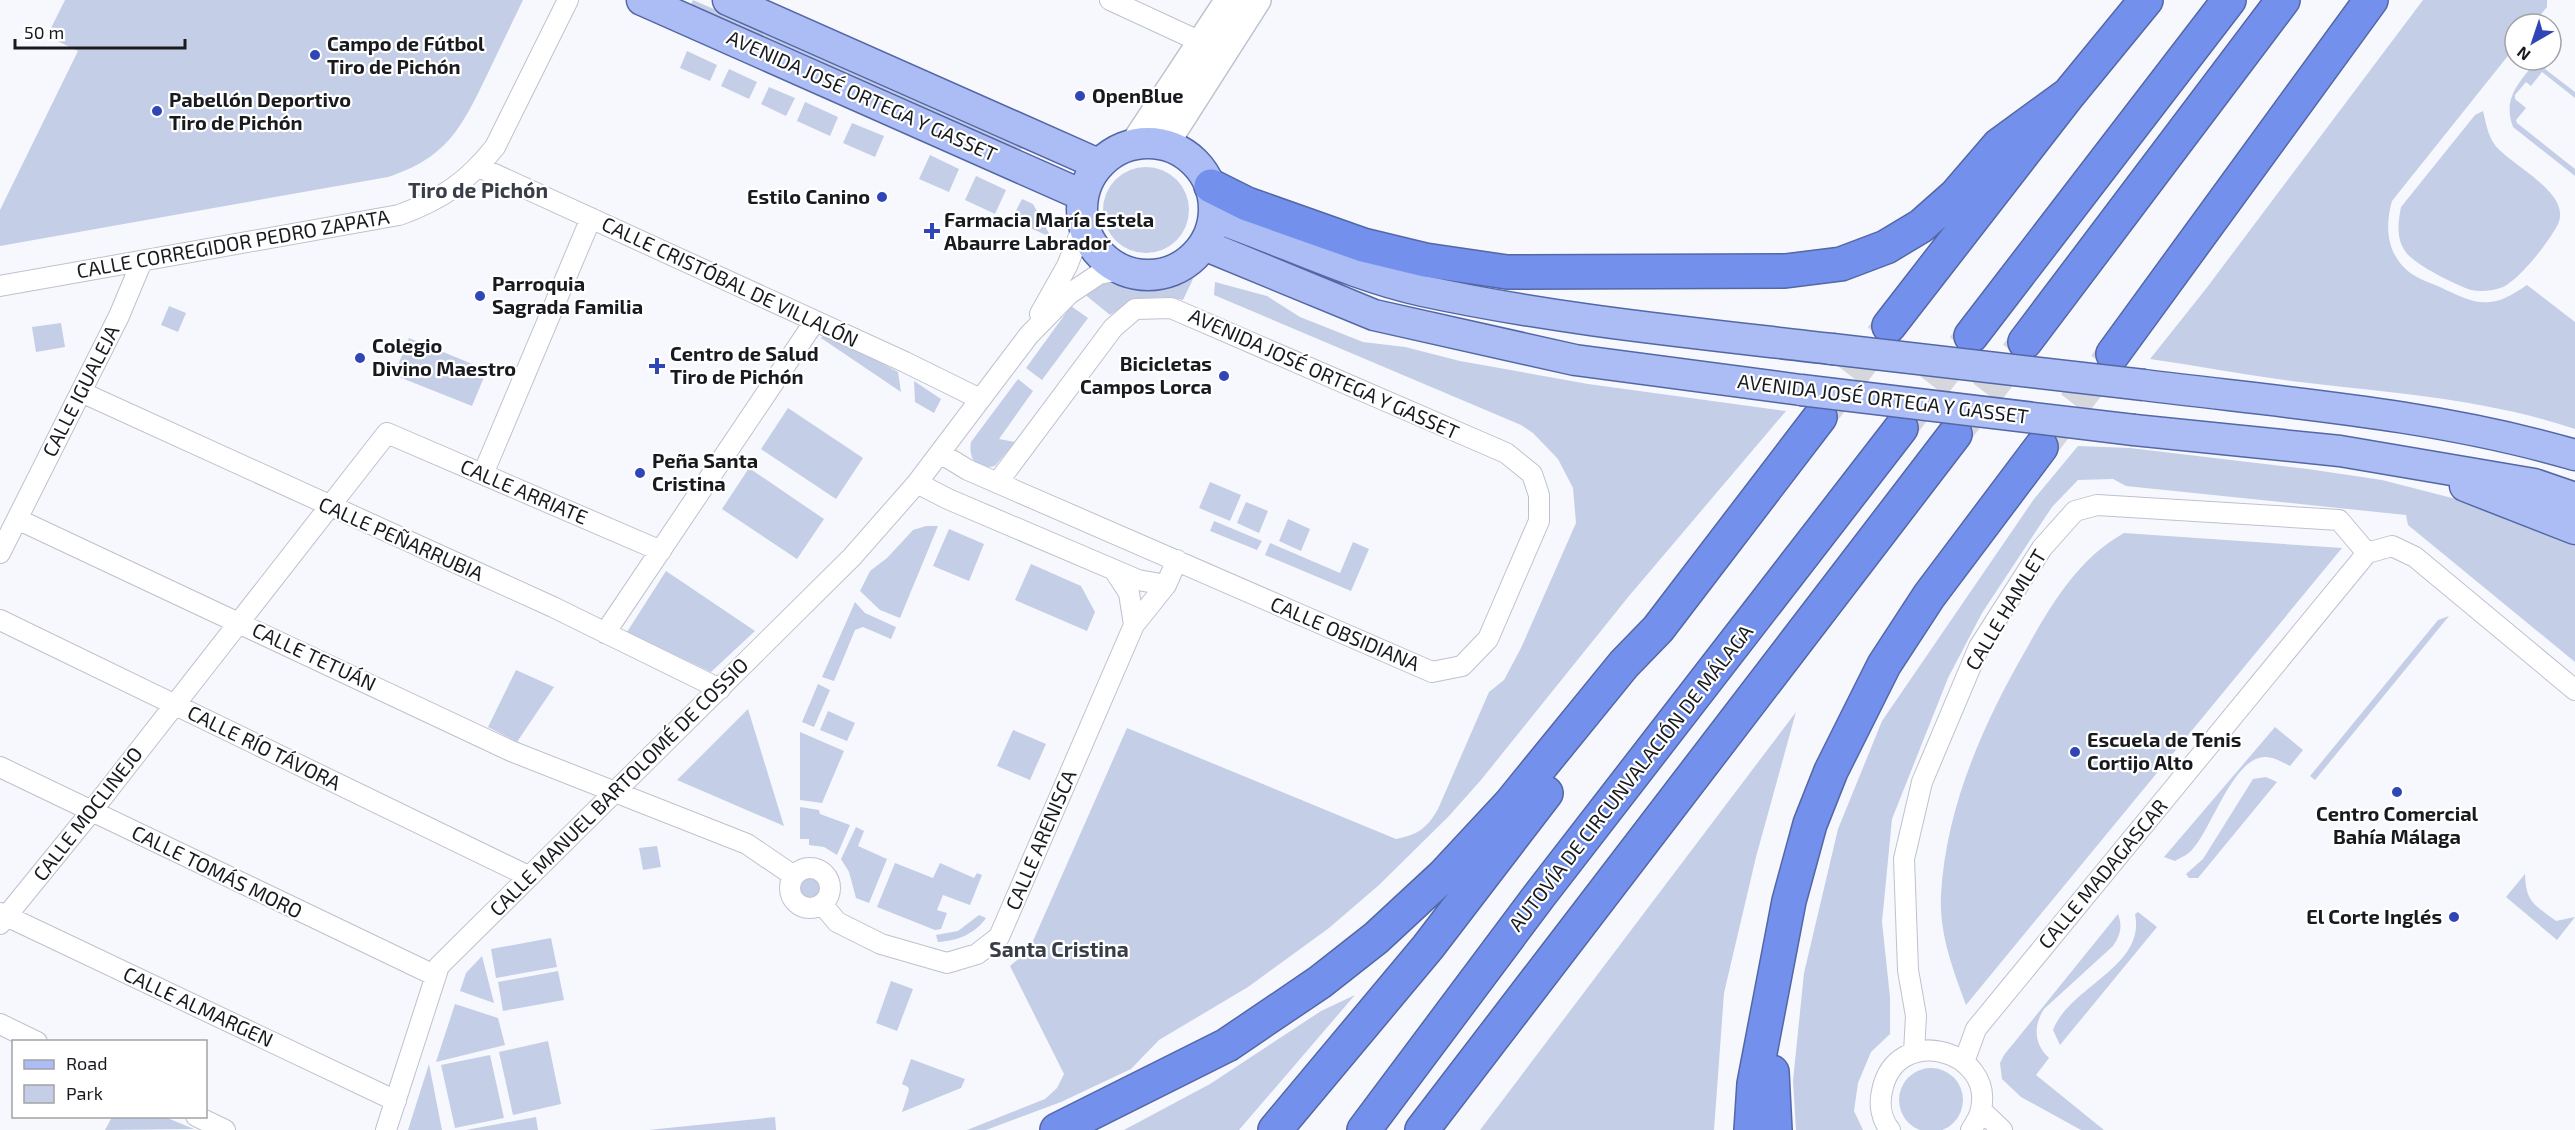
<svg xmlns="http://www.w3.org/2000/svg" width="2575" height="1130" font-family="'Exo 2',sans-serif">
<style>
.green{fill:#c4cee7}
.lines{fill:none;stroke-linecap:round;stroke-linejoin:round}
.highway-tunnel{stroke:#d5d7dc;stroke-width:33;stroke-dasharray:33 16;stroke-linecap:butt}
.street-casing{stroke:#bec2ce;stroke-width:22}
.secondary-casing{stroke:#bec2ce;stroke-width:30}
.primary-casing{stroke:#5467a5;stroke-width:33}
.highway-casing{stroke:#5467a5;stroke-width:36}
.street{stroke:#fff;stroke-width:20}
.secondary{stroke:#fff;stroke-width:27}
.primary{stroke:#acbcf4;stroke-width:30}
.highway{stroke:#7490ed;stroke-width:33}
.primary-bridge-casing{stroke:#5467a5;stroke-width:33;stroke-linecap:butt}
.primary-bridge{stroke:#acbcf4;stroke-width:30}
.poi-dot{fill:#3046b7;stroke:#fff;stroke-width:2}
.labels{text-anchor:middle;stroke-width:4.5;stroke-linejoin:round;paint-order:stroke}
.poi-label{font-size:20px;font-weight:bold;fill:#181a1e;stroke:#fff;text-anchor:start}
.street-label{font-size:20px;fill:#181a1e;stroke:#fff}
.neighbourhood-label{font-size:21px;font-weight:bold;fill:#393d47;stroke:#fff}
</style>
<rect width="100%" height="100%" fill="#f6f8fd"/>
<!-- green -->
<path class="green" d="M65,0h458c-12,25 -24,50 -36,75 -25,52 -40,83 -99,102l-388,69v-36l78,-159 -31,-15z
M693,0l331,143 -3,7 -331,-143z
M2423,0h124v7l-14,17h-18v23l-123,154c-7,25 -6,52 17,71 10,8 26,12 37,18 14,6 28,14 44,12 14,-1 26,-10 37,-17l48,37v107c-89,-30 -183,-36 -275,-47 -50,-6 -100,-16 -150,-23l55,-69z
M687,51l30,14 -7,16 -30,-13z
M2551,53l6,1 -12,15 30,23v6l-33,-26 -11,14 -5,-4 -11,13v4l11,9 -10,12 1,3 58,46v7l-62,-49c-11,-30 7,-45 24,-67h14z
M729,69l28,13 -8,17 -28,-13z
M769,87l26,11 -9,18 -25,-12z
M805,102l33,15 -8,19 -33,-15z
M2483,111c3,12 5,25 12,34 16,21 80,49 62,81 -10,18 -36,52 -54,61 -10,4 -22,5 -32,3 -15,-5 -58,-26 -66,-39 -9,-13 -7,-29 -4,-44l74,-92z
M852,123l32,13 -9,21 -32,-14z
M930,155l29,14 -10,23 -30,-13z
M1103 210a43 43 0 1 1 86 0a43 43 0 1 1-86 0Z
M976,176l30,14 -11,24 -30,-14z
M1022,199l11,5 18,33 -40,-17z
M1188,278l5,1 -10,21c-28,-6 -49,-2 -73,15l-27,-22 21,-11 45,8 16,-1z
M1215,282l52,14 33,21 63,25 42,5 55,14 128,23 198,27 -157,185 -148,184 -33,37 -69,68 -50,43 -81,59 -89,53 -28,29 -70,33 -75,28h-19l78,-31 12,-11 7,-14 -54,-108 12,-10 11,-15 94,-213 269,111c22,-4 31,-11 42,-30l51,-117 15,-12 17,-32 55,-125 -3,-35 -15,-29 -25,-26 -12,-8 -307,-130z
M169,306l17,7 -8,19 -17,-7z
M1071,306l17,12 -46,62 -16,-12z
M61,323l4,24 -29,5 -4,-25z
M825,333l73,39 3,20 -80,-54z
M409,338l78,32 -15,36 -78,-31z
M1018,379l15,12 -34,48 16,3 -20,24c-18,4 -27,-6 -24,-24z
M914,381l27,18 -7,14 -19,-11z
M788,408l75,50 -27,41 -75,-50z
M2078,446l52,2 178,21 74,11 70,18 123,46v118l-167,-137 -2,-10 -280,-29 -13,-7 -35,1 -26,27 -70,106 -34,65 -56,141 -10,103 8,75v37l-19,18 -13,31 -4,28 9,19h-67l-3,-49 11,-108 34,-144 44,-108 152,-222z
M749,468l75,51 -27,40 -75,-50z
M1210,482l31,13 -11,26 -31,-13z
M1246,502l22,9 -9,22 -22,-10z
M1288,519l22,10 -9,22 -22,-10z
M1214,521l48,20 -5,9 -47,-19z
M926,526h12l-38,92 -20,-8 -20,-19 10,-20 17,-13 26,-28z
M949,529l35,15 -15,37 -36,-15z
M2124,533l218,15 -376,457c-13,-35 -27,-72 -25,-110 5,-89 43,-173 87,-249 24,-43 51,-88 96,-113z
M1353,542l16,7 -18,42 -86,-36 5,-12 70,30z
M1031,564l50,22 14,26 -8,19 -72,-31z
M666,571l89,60 -44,41 -84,-40z
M855,602l10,11 31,14 -5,12 -28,-12 -8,3 -21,51 -12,-4z
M2449,616l-134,164 -5,-4 128,-156z
M516,670l38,17 -37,55 -29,-15z
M818,684l12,6 -16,37 -12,-5z
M748,709l36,117 -107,-46z
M828,711l27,12 -8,18 -27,-11z
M1796,712l-40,145 -32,136 -10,137h-234z
M2275,727l28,23 -13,16c-8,-4 -18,-10 -26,-9 -32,2 -53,74 -73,94 -4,4 -11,7 -16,10l-11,-4z
M1013,730l33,14 -16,36 -33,-14z
M800,732l44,19 -22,52 -22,-3z
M2266,777l11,5 -79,96h-9l-3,-4 17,-15 50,-80z
M800,807l19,3 1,4 30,11 -13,30 -13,-8 -15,-2v-6h-9z
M856,827l8,4 -6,15 29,13 -18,44 -13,-5 -7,-26 -8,-13z
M657,846l4,21 -18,3 -4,-22z
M895,863l38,15 7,-15 34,15 3,-5 5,2 -12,30 -27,-10 -6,15 10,3 -6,16 -6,1 -58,-23z
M2525,874c1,29 9,30 31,47l19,-4 -18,23 -51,-43z
M797 888a13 13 0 1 1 26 0a13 13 0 1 1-26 0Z
M2138,912l19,15 -97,118 -7,-15c17,-44 93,-63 82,-116z
M2118,914c5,13 2,21 -5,32l-69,63c-11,17 -10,35 5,49l-13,17 68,55h-23l-60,-33 -19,-18 -2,-16 4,-8z
M979,915l7,3c-11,16 -29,23 -48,24l-2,-7 22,-4z
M551,938l6,29 -61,11 -5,-29z
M482,956l12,47 -34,-12 6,-18z
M558,971l6,29 -61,11 -5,-29z
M891,981l22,8 -16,42 -21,-8z
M1355,995l-116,135h-115l86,-46 111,-73z
M455,1004l43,14 7,27 -69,17z
M548,1041l13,63 -48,11 -14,-63z
M490,1055l14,63 -49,10 -14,-63z
M911,1059l54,20 -4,9 -59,24 7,-22 -1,-3 -6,-3z
M429,1064l13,66h-34z
M1899 1100a32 32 0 1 1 64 0a32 32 0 1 1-64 0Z
M112,1117h53l29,12 -89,1z
M536,1117l2,13h-72z
M775,1117l1,13h-128z"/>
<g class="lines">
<!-- highway-tunnel -->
<path class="highway-tunnel" d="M1821,415l64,-83
M1903,425l64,-83
M1956,432l66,-85
M2044,443l66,-85"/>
<defs>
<path id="street" d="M1110,0l91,42
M479,167l426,195 75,37
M0,286l399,-71c42,-15 68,-33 96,-68l73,-147
M1040,314l27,-48 16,-40
M81,392l472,215 167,82
M940,453l28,17 464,202 30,-6 26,-27 51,-118v-26l-7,-21 -26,-21 -335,-145 -36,1 -22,19 -115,154
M483,474l108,-256
M917,483l31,16 190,81 28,5
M17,519l494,232 236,93 47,32
M0,553l119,-237 23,-55
M2367,553l25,-7 23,11 160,133
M1114,570l15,23 5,32
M0,620l528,256
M605,633l210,-312
M0,767l436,209
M790 888a20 20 0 1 1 40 0a20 20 0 1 1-40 0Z
M822,904l15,18 44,22 66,19 30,-9 22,-17 135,-312 32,-40 11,-25
M0,913l396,188
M0,924l91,-112 296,-379 274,118
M0,1024l37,18
M1914,1052l2,-36 -8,-46 -4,-111 18,-77 57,-135 63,-99 33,-37 22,-6 242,15 28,33
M1964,1062l12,-33 391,-476
M1981,1110l21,20
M196,1116l29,14
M386,1130l53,-164 413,-409 65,-74 112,-148 40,-41 30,-20 22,-4
M1890,1130c-9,-11 -11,-26 -8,-39 14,-69 112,-41 99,18 -1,7 -6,15 -10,21"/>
<path id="secondary" d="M1134,144l95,-144
M1165,144l92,-144"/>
<path id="primary" d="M642,0l440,195
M728,0l370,164
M1082 209a66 66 0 1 1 132 0a66 66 0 1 1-132 0Z
M1214,217c70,24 137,58 209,74 135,29 273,42 409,58
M1204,245l170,70 201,45 226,30
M2144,385c144,18 291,29 431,70
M2134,430l206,21 194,33 41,14
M2465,486l110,43"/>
<path id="highway" d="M1211,186l36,18 116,41 62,15 82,12 278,-1 56,-7 45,-17 35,-21 35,-31 43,-50 70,-51
M1889,326l180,-232 77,-94
M1971,336l258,-336
M2025,342l258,-342
M2113,354l258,-354
M1772,1072l3,58
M1057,1130l170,-85 93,-63 56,-44 68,-63 66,-71 114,-140 34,-35 162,-212
M1275,1130l153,-183 118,-154
M1364,1130l175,-234 362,-468
M1422,1130l533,-696
M1751,1130l3,-46 35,-183 21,-77 21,-53 53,-106 45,-69 112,-149"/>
</defs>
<!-- street casing -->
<use href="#street" class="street-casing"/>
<!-- secondary casing -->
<use href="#secondary" class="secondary-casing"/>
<!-- primary casing -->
<use href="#primary" class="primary-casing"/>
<!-- highway casing -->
<use href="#highway" class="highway-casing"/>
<!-- street -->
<use href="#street" class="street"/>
<!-- secondary -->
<use href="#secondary" class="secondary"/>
<!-- primary -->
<use href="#primary" class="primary"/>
<!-- highway -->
<use href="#highway" class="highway"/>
<defs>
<path id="primary-bridge" d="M1832,349l312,36
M1801,390l333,40"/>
</defs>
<!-- primary-bridge casing -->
<use href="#primary-bridge" class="primary-bridge-casing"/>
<!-- primary-bridge -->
<use href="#primary-bridge" class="primary-bridge"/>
</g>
<!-- markers -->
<g class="poi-dot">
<circle cx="315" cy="55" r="6"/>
<circle cx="1080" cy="96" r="6"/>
<circle cx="157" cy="111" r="6"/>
<circle cx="882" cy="197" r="6"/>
<path d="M929 222h6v6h6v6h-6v6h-6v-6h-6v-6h6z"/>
<circle cx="480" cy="296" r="6"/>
<circle cx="360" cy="358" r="6"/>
<path d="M654 357h6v6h6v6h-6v6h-6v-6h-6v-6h6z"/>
<circle cx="1224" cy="376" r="6"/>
<circle cx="640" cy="473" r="6"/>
<circle cx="2075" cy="752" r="6"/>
<circle cx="2397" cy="792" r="6"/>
<circle cx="2454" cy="917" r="6"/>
</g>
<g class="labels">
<!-- poi labels -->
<g class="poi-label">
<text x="327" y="51">Campo de Fútbol<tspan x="327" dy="23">Tiro de Pichón</tspan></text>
<text x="1092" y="103">OpenBlue</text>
<text x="169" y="107">Pabellón Deportivo<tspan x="169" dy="23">Tiro de Pichón</tspan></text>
<text x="870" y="204" text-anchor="end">Estilo Canino</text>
<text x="944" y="227">Farmacia María Estela<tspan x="944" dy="23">Abaurre Labrador</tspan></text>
<text x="492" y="291">Parroquia<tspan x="492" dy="23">Sagrada Familia</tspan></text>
<text x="372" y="353">Colegio<tspan x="372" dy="23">Divino Maestro</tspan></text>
<text x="670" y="361">Centro de Salud<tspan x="670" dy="23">Tiro de Pichón</tspan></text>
<text x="1212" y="371" text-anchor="end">Bicicletas<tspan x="1212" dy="23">Campos Lorca</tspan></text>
<text x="652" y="468">Peña Santa<tspan x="652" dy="23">Cristina</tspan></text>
<text x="2087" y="747">Escuela de Tenis<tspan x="2087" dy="23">Cortijo Alto</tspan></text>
<text x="2397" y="821" text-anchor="middle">Centro Comercial<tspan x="2397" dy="23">Bahía Málaga</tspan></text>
<text x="2442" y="924" text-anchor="end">El Corte Inglés</text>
</g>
<!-- street labels -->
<g class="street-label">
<text transform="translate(862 96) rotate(24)" y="7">AVENIDA JOSÉ ORTEGA Y GASSET</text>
<text transform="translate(233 244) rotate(-10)" y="7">CALLE CORREGIDOR PEDRO ZAPATA</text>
<text transform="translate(730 282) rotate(25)" y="7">CALLE CRISTÓBAL DE VILLALÓN</text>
<text transform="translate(1324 374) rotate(24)" y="7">AVENIDA JOSÉ ORTEGA Y GASSET</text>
<text transform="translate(81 391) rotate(-63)" y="7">CALLE IGUALEJA</text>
<text transform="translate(1883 399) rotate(7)" y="7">AVENIDA JOSÉ ORTEGA Y GASSET</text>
<text transform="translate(524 492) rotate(23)" y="7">CALLE ARRIATE</text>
<text transform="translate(401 539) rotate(24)" y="7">CALLE PEÑARRUBIA</text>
<text transform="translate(2006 610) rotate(-59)" y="7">CALLE HAMLET</text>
<text transform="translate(1345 634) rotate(23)" y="7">CALLE OBSIDIANA</text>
<text transform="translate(314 657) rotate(25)" y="7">CALLE TETUÁN</text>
<text transform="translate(264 748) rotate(26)" y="7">CALLE RÍO TÁVORA</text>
<text transform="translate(1631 778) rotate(-52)" y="7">AUTOVÍA DE CIRCUNVALACIÓN DE MÁLAGA</text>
<text transform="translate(619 787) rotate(-45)" y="7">CALLE MANUEL BARTOLOMÉ DE COSSIO</text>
<text transform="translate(88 814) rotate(-52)" y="7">CALLE MOCLINEJO</text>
<text transform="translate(1041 840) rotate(-67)" y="7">CALLE ARENISCA</text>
<text transform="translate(217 872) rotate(26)" y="7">CALLE TOMÁS MORO</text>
<text transform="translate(2103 874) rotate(-50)" y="7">CALLE MADAGASCAR</text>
<text transform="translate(198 1007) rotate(25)" y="7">CALLE ALMARGEN</text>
</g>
<!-- neighbourhood labels -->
<g class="neighbourhood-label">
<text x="478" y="198">Tiro de Pichón</text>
<text x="1059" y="957">Santa Cristina</text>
</g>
</g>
<!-- legend -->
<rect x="12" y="1040" width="195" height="78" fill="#ffffff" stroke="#a3a3a5" stroke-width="1.5"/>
<rect x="24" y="1060" width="30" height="9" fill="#acbcf4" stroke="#a3a3a5" stroke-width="1.5"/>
<text x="66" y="1070" font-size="18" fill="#181a1e">Road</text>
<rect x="24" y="1085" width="30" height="18" fill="#c4cee7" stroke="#a3a3a5" stroke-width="1.5"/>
<text x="66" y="1100" font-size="18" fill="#181a1e">Park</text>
<!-- north arrow -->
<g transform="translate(2533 42) rotate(219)"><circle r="28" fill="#ffffff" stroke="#a3a3a5" stroke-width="1.5"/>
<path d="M0-4.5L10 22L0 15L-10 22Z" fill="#3046b7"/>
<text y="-9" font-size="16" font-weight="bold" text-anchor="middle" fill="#181a1e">N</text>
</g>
<!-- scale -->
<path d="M15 39v9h170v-9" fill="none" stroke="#181a1e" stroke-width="3"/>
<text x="24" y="39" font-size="18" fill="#181a1e" stroke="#ffffff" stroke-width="4.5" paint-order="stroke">50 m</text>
</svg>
